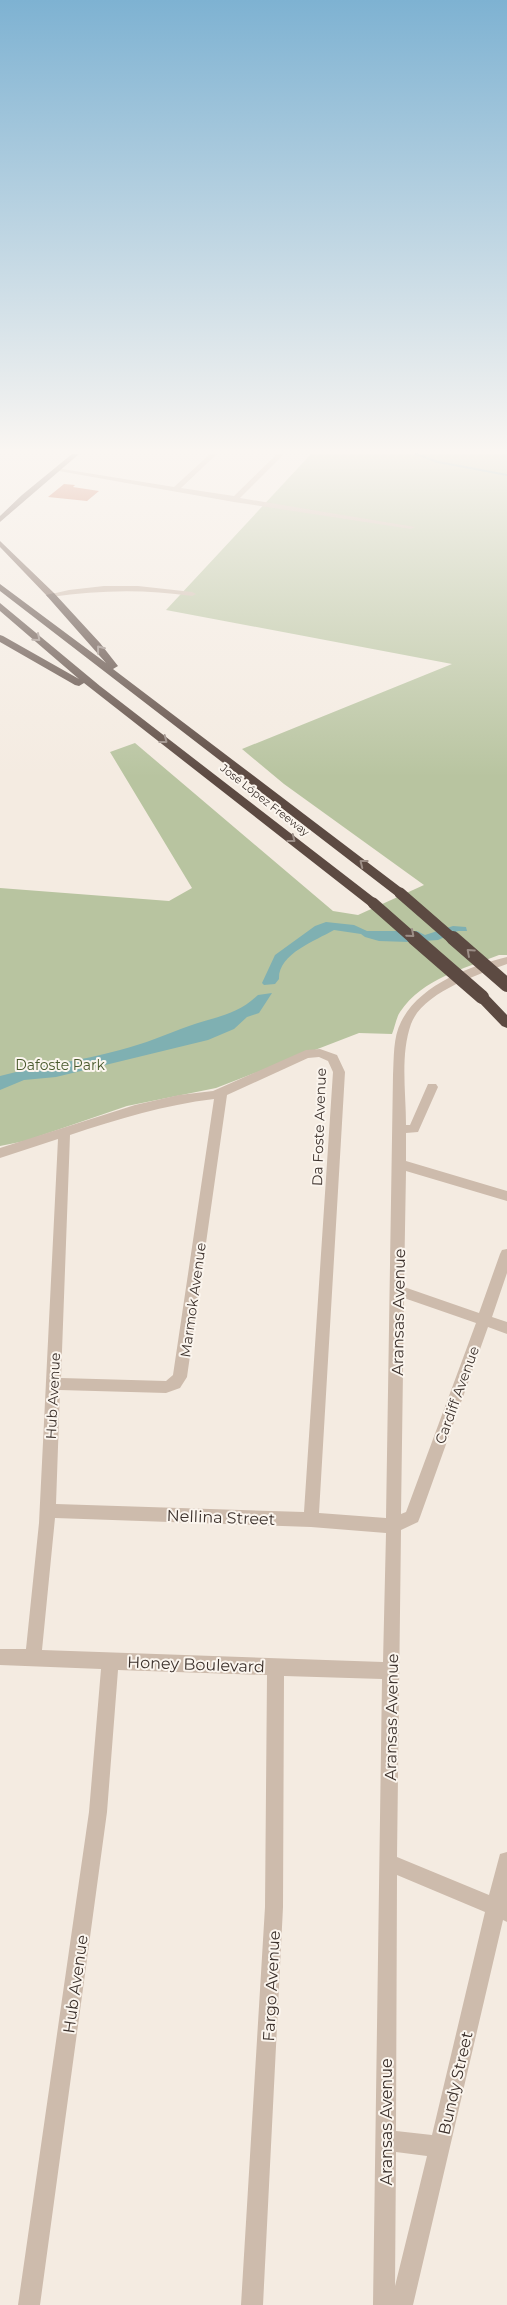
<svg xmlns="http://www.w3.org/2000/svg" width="507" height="2305" font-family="Montserrat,sans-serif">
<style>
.green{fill:#b8c4a0}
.water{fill:#7fb0b2}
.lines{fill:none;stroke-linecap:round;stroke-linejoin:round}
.stream{stroke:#7fb0b2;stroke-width:2}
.building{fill:#c8694b}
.minor{fill:#cdbbac;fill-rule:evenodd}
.major{fill:#7d675c;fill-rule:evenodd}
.highway{fill:#5c4a42;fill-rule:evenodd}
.highway-bridge-far1{stroke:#5c4a42;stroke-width:11}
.highway-bridge{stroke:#5c4a42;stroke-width:14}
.oneway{stroke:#9c8e87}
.labels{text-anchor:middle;stroke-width:4;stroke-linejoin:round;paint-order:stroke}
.far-street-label{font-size:11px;fill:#3b302b;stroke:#fbf5ee}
.park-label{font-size:14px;fill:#4a5a2e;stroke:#fbf5ee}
.street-label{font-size:14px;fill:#3b302b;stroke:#fbf5ee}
.near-street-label{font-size:16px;fill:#3b302b;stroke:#fbf5ee}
</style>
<rect width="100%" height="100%" fill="#f4ebe1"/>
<!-- green -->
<path class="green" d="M311,454h196v501h-8c-35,14 -76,23 -99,57 -4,6 -5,15 -8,22l-33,-1 -143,55 -89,18 -102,35 -25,5v-258l169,13 23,-13 -82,-136 25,-9 198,168 25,4 66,-30 -140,-101 -42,-35 210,-85 -286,-54z"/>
<!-- water -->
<path class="water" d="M326,922l28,3 13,6h50l8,4 28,-9 13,1 1,4h-9l-20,9 -29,2 -30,-1 -14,-4 -4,-3 -27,-4c-19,11 -56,24 -55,49l-4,5 -11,1 -2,-2 13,-28 40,-29z
M272,993l-13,20 -12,4 -13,12 -26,11 -152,37 -32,3 -24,10v-14c40,-11 81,-15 120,-26 24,-6 47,-16 69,-24 28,-10 47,-10 69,-31z"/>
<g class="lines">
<!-- stream -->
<path class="stream" d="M416,454l22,8 69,13"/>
</g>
<!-- building -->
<path class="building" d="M64,484l11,1 -2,2 26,4 -12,10 -39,-4z"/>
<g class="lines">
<!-- minor -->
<path class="minor" d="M210,454h7l-36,34 53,8 43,-42h7l-44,44 175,29 -4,2 -177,-27 -181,-32 3,-2 118,19z
M104,586h34l54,6 4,2 -4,2c-48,-7 -93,-6 -141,1l-4,-2 22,-5z
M507,957v7c-30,11 -84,28 -96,60 -11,31 -5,69 -5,101h4l18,-41h8l2,3 -20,45 -12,1v28l101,30v10l-101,-30 -2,116 75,26 21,-59 2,-4 5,-1v24l-15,44 15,5v12l-19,-7 -68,190 -2,5 -17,8 -4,327 92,38 11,-41 7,-2v70l-4,-2 -90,385h-40l9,-626 -98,-3 -1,231 -20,398h-22l24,-398 2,-232 -149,-5 -11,142 -67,493h-22l71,-493 12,-143 -101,-4v-16h26l13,-126 19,-384 -58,19v-10l135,-43 44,-10 34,-4 93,-41 14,-1 17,6 8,17 -26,441 67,5 7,-443c1,-17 0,-38 8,-53 18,-37 69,-56 106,-65zM319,1057l9,4 5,11 -29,440 -248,-8 4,-114 106,3 14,-5 7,-11 40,-282 81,-37zM214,1099l-41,276 -7,6 -105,-3 9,-243c48,-16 94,-30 144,-36zM404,1298l72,25 -70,189 -5,2zM55,1518l256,9 75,6 -3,129 -341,-12zM397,1875l88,37 -53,223 -36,-4zM396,2152l31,4 -32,130z"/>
<!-- major -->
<path class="major" d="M72,454h7l-79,68v-6l22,-21z
M0,541l54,52v4h-6l-48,-50z"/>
<!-- highway -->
<path class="highway" d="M0,584l106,79 -60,-68 8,-2 46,50 18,23 -5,3 291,221 2,3 -2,3h-8l-396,-305z
M0,603l100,83 277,214 2,3 -2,3h-8l-285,-223 -5,3 -4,-1 -75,-43v-7l3,1 76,43 -79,-68z
M482,993l5,1 20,21v13l-5,-2 -25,-26 -2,-3 2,-3z"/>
<!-- highway-bridge-far1 -->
<path class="highway-bridge-far1" d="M400,893l54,47
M373,903l42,37"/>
<!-- highway-bridge -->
<path class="highway-bridge" d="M414,938l68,59
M453,938l54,47"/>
</g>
<!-- one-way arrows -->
<defs><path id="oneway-chevron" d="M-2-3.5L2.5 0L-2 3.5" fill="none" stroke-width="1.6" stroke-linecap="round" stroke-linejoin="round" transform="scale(1.25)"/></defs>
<g class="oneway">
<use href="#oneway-chevron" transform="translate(37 638) rotate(41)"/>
<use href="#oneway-chevron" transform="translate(100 649) rotate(-128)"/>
<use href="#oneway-chevron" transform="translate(164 740) rotate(37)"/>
<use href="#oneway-chevron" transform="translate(292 839) rotate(38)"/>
<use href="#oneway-chevron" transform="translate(363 863) rotate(-142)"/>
<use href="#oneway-chevron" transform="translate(411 934) rotate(41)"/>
<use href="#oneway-chevron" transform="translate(470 952) rotate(-138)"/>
</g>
<!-- sky -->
<linearGradient id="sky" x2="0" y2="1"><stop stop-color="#7eb2d2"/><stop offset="0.58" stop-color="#faf6f2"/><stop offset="1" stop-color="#faf6f2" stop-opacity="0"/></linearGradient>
<rect width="507" height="777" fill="url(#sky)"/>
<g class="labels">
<!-- far-street labels -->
<g class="far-street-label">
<text transform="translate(265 800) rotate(38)" y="4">José López Freeway</text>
</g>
<!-- park labels -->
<g class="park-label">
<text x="60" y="1070">Dafoste Park</text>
</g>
<!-- street labels -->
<g class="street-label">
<text transform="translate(319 1127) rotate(-88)" y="5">Da Foste Avenue</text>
<text transform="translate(193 1300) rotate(-82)" y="5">Marmok Avenue</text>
<text transform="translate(457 1395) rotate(-70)" y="5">Cardiff Avenue</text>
<text transform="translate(53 1396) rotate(-87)" y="5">Hub Avenue</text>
</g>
<!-- near-street labels -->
<g class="near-street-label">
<text transform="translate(398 1312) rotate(-89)" y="6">Aransas Avenue</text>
<text transform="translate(221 1517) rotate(2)" y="6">Nellina Street</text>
<text transform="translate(196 1664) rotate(2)" y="6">Honey Boulevard</text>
<text transform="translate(391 1717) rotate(-89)" y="6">Aransas Avenue</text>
<text transform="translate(75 1984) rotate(-82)" y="6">Hub Avenue</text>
<text transform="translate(271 1986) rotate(-87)" y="6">Fargo Avenue</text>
<text transform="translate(455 2083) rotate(-77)" y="6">Bundy Street</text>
<text transform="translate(386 2122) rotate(-90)" y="6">Aransas Avenue</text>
</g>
</g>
</svg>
